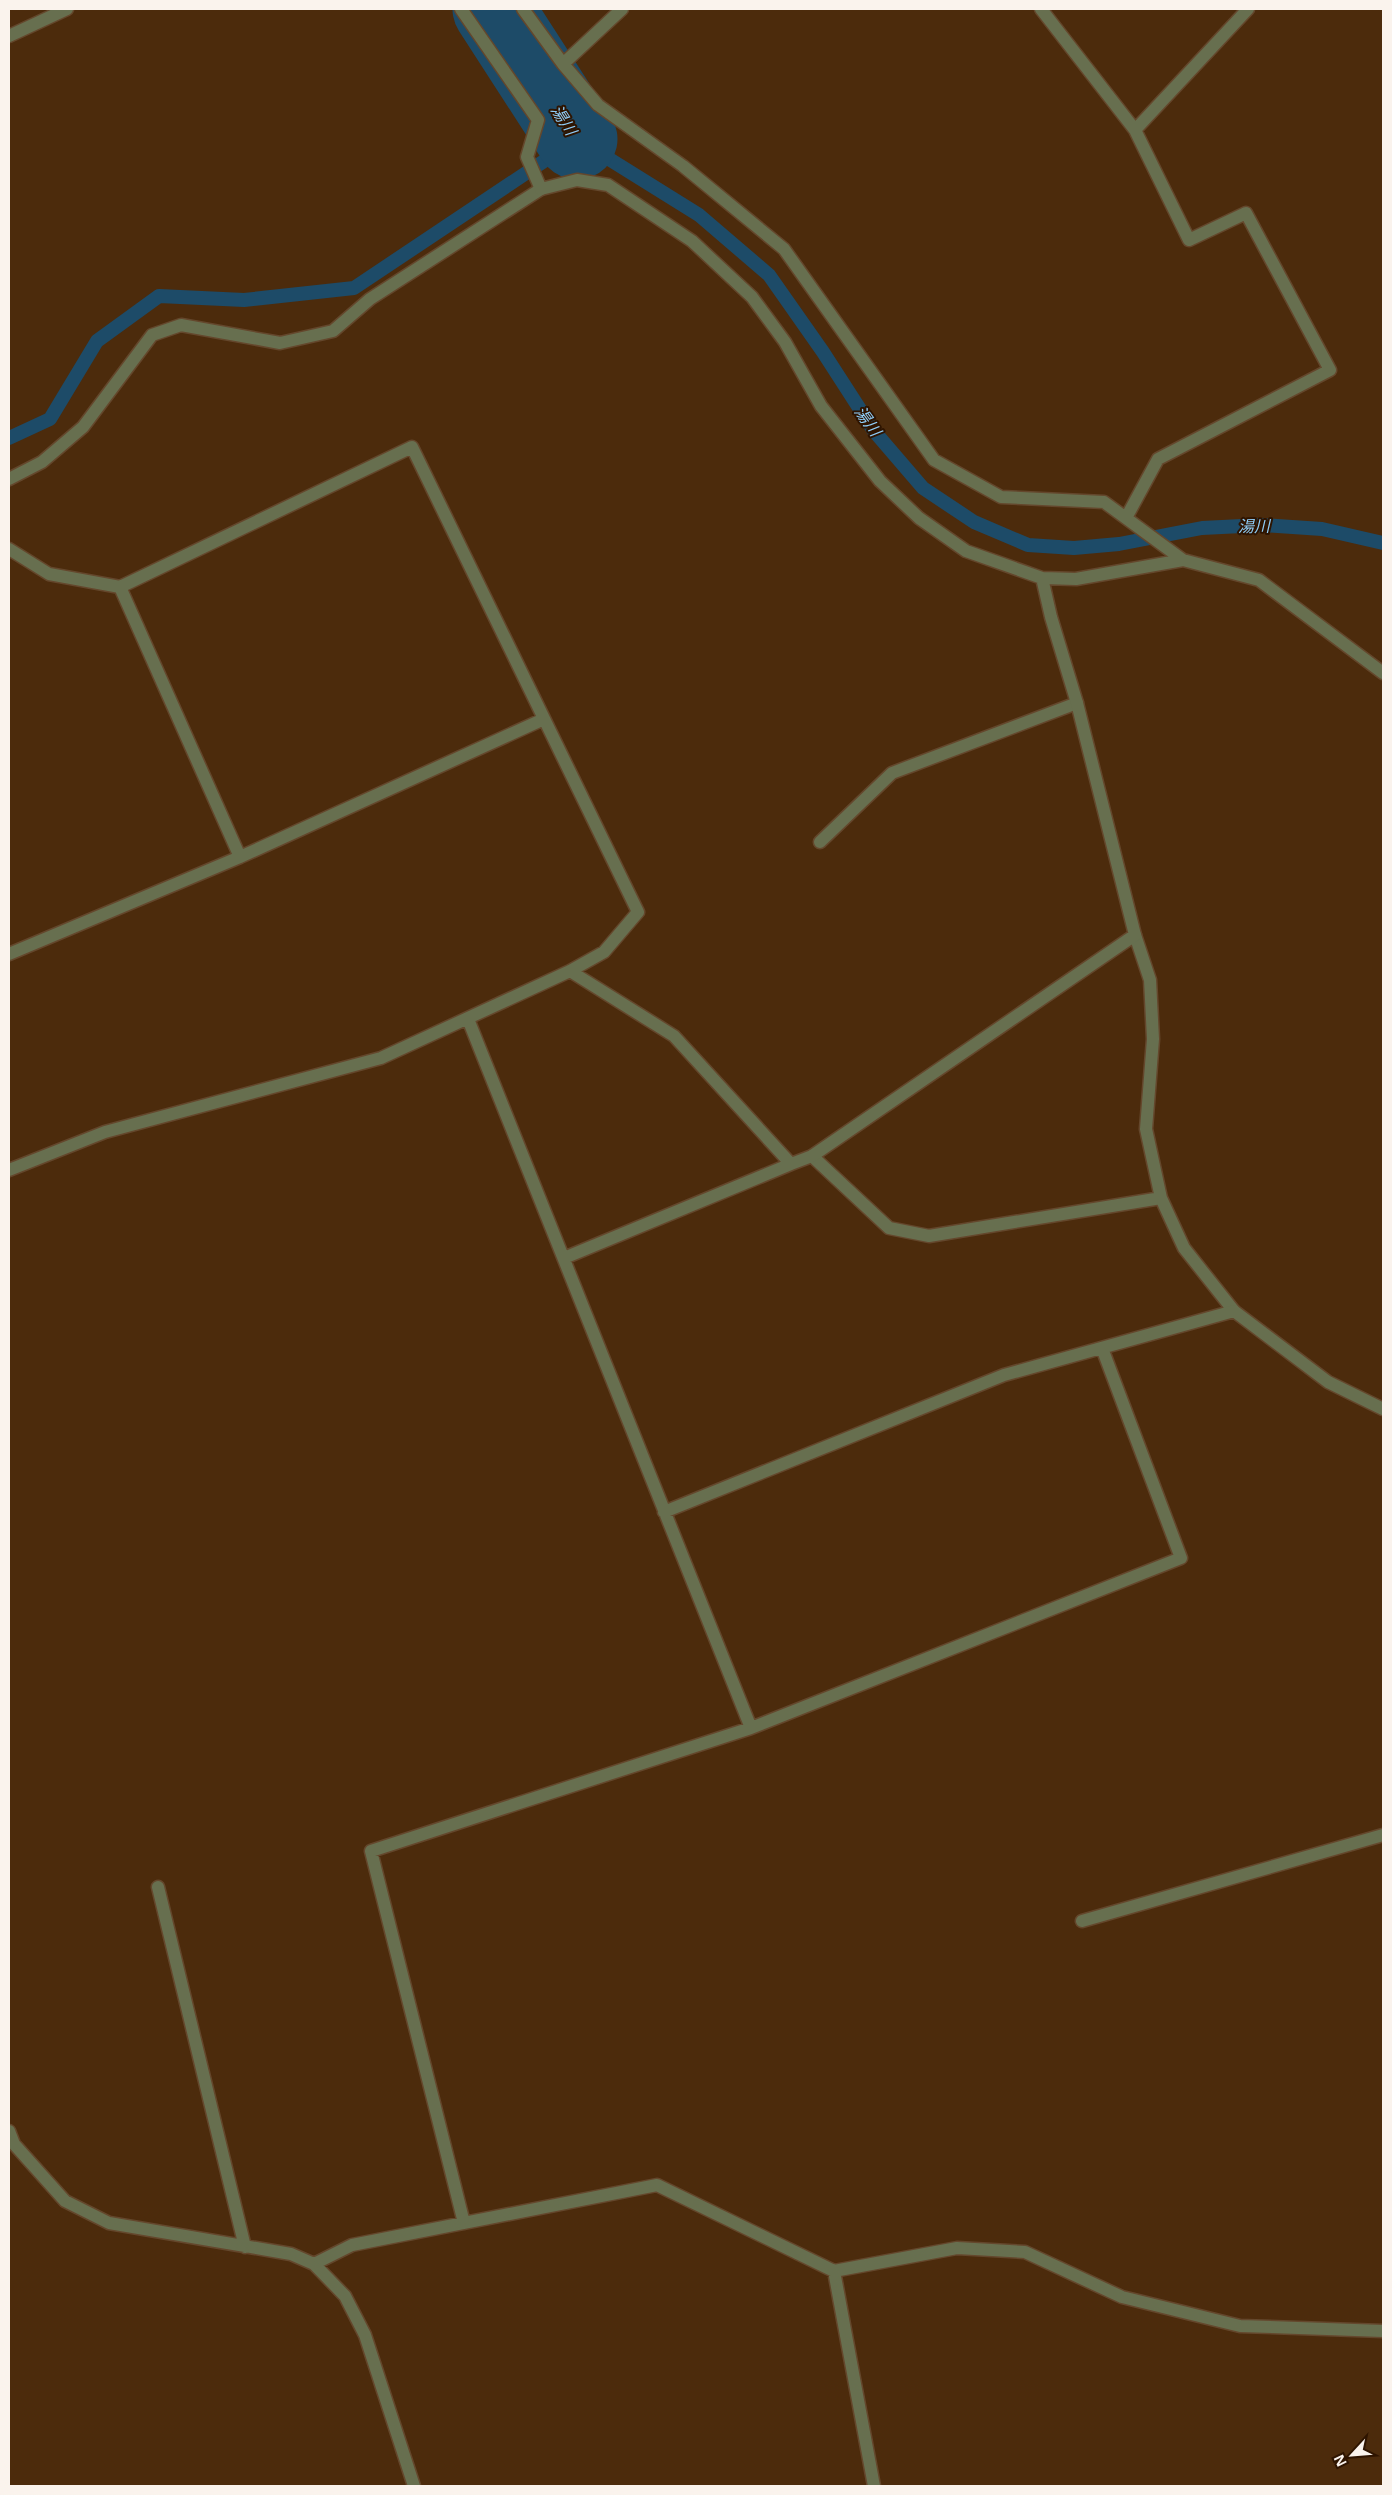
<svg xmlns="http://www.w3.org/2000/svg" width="1392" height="2495" font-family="'Noto Sans','Noto Sans JP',sans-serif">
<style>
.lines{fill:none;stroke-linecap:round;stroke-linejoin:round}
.stream{stroke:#1d4b68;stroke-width:14}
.river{stroke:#1d4b68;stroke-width:81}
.service-casing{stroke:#64472c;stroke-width:15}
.minor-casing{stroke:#64472c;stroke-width:15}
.service{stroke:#676f4f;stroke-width:12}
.minor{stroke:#676f4f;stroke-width:12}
.labels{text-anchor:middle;stroke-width:4;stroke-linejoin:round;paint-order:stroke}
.water-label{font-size:16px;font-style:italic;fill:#8fcdf7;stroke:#2e1400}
</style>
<rect width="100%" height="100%" fill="#4c2b0c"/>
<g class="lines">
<!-- stream -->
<path class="stream" d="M9,438l41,-19 47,-78 62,-45 85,4 110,-12 223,-149 122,76 70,60 54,77 51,79 49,57 51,34 54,23 46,3 45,-4 83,-16 60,-3 60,4 61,14"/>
<!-- river -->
<path class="river" d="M493,9l84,130"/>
<defs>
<path id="service" d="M9,479l33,-17 41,-35 69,-92 29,-10 99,18 53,-12 37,-32 171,-110
M820,842l72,-69 185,-70
M1135,935l15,45 3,59 -7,90 15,69 23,50 50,63
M812,1156l77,72 40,8 232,-38"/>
<path id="minor" d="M461,9l77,111 -11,37 14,32 36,-9 31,5 84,56 60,56 33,45 36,64 59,75 39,37 47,33 76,27 34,1 107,-19
M523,9l40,55 35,41 85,61 101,83 150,211 67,37 103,5 79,58 76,20 124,93
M1041,9l94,121 54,110 57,-27 84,157 -172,89 -32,59
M9,36l58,-27
M563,64l59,-55
M1135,130l113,-121
M9,549l40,25 71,13
M9,954l231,-97 304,-138
M468,1019l283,709
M791,1164l21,-8 323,-221 -58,-232 -26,-86 -9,-39
M9,1170l96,-38 276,-74 189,-87 34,-19 34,-40 -226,-465 -292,140 120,270
M564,1258l227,-94 -117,-128 -104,-65
M664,1512l340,-137 230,-64 94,71 55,27
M158,1887l87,360
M1082,1921l301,-86
M9,2131l5,13 51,57 44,22 182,31 23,10 31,32 20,39 49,151
M464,2223l-93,-372 380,-123 430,-170 -79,-210
M314,2264l38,-19 305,-60 177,86 123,-23 68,4 97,45 118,29 143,5
M834,2271l40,215"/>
</defs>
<!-- service casing -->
<use href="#service" class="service-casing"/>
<!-- minor casing -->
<use href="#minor" class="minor-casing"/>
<!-- service -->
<use href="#service" class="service"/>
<!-- minor -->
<use href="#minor" class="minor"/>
</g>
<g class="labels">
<!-- water labels -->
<g class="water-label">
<text transform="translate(564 120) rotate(57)" y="6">湯川</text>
<text transform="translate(868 421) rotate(54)" y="6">湯川</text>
<text transform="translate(1254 526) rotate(-1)" y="6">湯川</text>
</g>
</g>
<!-- border -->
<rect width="1392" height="2495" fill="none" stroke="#faf3ed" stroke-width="20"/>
<!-- north arrow -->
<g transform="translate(1352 2455) rotate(244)" stroke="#2e1400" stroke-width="4" paint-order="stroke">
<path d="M0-4L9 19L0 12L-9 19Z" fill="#faf3ed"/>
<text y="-8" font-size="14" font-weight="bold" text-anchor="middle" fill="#faf3ed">N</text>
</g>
</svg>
